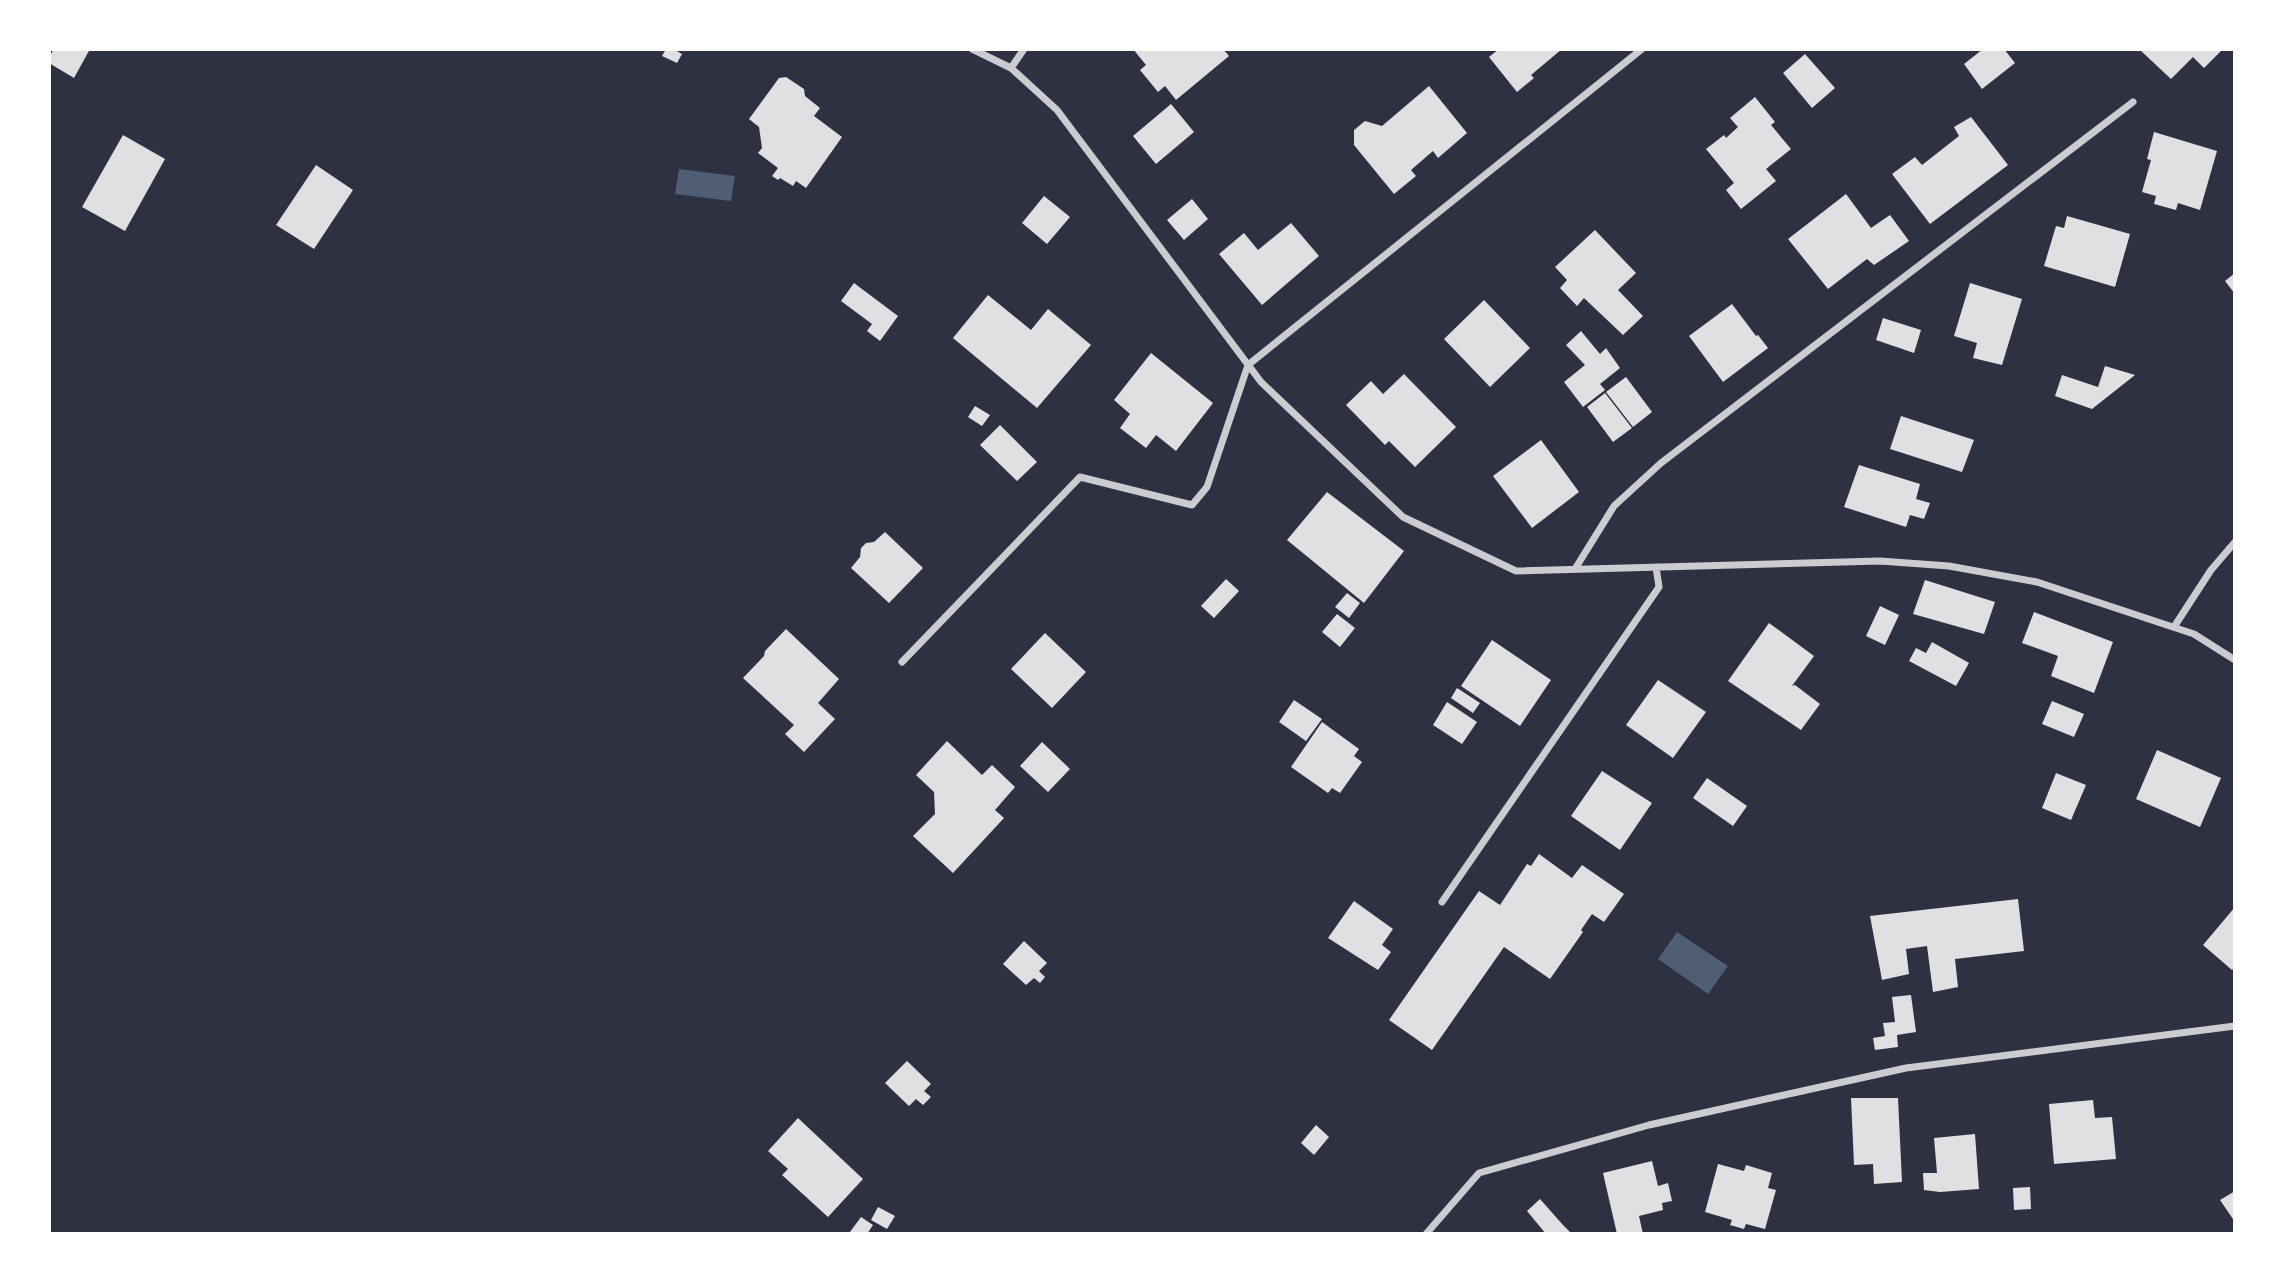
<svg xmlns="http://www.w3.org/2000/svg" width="2284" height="1283" font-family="Overpass,sans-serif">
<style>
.water{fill:#4f5d75}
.building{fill:#e0e0e3}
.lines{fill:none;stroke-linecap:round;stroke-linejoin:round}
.minor{stroke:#caccd0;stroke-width:7}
</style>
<rect width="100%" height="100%" fill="#2d3142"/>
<!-- water -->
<path class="water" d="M679,169l56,7 -4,25 -56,-7z
M1677,932l51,34 -20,28 -50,-35z"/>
<!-- building -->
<path class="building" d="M54,49h36l-16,29 -25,-15v-6z
M666,49h7l9,5 -5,9 -15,-7z
M1133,49h90l6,7 -53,44 -11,-14 -7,6 -18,-22 6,-5z
M1499,49h63l-31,26 3,3 -17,14 -28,-35z
M1983,49h21l11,14 -33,26 -18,-25z
M2139,49h84l-19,19 -11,-11 -22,22z
M1805,54l30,34 -23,20 -29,-35z
M786,77l18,12 1,7 15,12 -6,8 28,21 -36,51 -10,-7 -3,5 -13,-8 -2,2 -6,-4 6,-8 -20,-15 4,-5 -3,-21 -10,-8 30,-41z
M1429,86l38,47 -29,25 -5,-7 -22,19 5,6 -22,18 -40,-49v-15l11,-9 17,5z
M1755,97l20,25 -4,3 20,24 -25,20 10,12 -35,28 -15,-19 8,-7 -28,-34 18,-14 2,3 12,-11 -8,-9z
M1171,104l23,28 -38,32 -23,-28z
M1971,117l37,48 -78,59 -38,-50 23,-17 7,8 37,-29 -5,-9z
M2154,132l63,19 -17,59 -22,-7 -2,7 -22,-6 2,-8 -14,-4 9,-32 -4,-1z
M123,135l42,24 -40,72 -43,-24z
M316,165l37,25 -39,59 -38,-24z
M1846,194l25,34 19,-13 19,26 -35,24 -7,-6 -39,30 -40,-50z
M1044,196l26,21 -23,27 -25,-21z
M1192,199l16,20 -24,21 -17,-20z
M2067,216l63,18 -15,53 -71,-21 12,-40 8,2z
M1291,223l28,33 -57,49 -43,-51 25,-21 14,17z
M1595,230l41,43 -18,17 25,26 -20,19 -39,-37 -7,8 -17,-18 7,-8 -12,-13z
M2235,273v21l-10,-13z
M854,283l44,33 -18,25 -13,-10 5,-7 -31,-23z
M1970,283l52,16 -20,66 -29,-7 4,-15 -23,-7z
M988,295l43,35 17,-21 43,36 -54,63 -84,-70z
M1484,300l46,48 -40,39 -46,-48z
M1732,304l24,32 2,-1 10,13 -45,34 -34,-46z
M1883,318l38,12 -7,23 -38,-13z
M1581,331l19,23 6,-6 14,20 -20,16 5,6 -22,17 -19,-25 21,-17 -19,-20z
M1151,353l62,50 -37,48 -20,-16 -10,13 -26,-20 10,-14 -16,-14z
M2105,366l30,9 -43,34 -37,-13 7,-21 36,12z
M1404,374l52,53 -41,40 -26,-26 -4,4 -39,-40 25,-24 12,13z
M1626,377l26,35 -19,15 -27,-35z
M1605,393l27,35 -19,14 -26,-35z
M975,406l15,9 -8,11 -14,-9z
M1901,416l73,24 -12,32 -72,-23z
M1000,425l37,37 -20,19 -37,-36z
M1541,440l38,52 -47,36 -39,-52z
M1859,465l61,19 -4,15 14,4 -6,16 -14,-4 -4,12 -62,-20z
M1327,492l77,59 -40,52 -77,-63z
M885,532l38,36 -34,35 -38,-35 9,-11 1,-9 5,-5 8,-1z
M1226,579l13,12 -25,27 -13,-12z
M1925,580l70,22 -11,32 -71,-20z
M1347,593l13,10 -11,15 -14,-11z
M1880,606l19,9 -14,30 -19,-9z
M2034,612l79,30 -19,51 -43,-17 7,-20 -36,-13z
M1337,614l18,14 -15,19 -18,-15z
M1769,623l45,33 -22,30 3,-1 25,19 -19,26 -73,-49z
M786,629l53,50 -21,24 17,16 -31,33 -19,-18 9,-9 -51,-47 21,-22 1,-5z
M1045,633l41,39 -34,36 -41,-39z
M1492,640l59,40 -31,46 -59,-40z
M1932,642l37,21 -13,23 -47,-25 7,-13 10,5z
M1658,680l48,32 -33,46 -47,-33z
M1457,688l23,15 -7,10 -22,-15z
M1294,700l28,19 -16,22 -27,-19z
M2052,701l32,13 -10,23 -32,-13z
M1447,702l30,20 -15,22 -29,-19z
M1322,722l37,27 -5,7 8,6 -22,31 -8,-5 -4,5 -37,-26z
M947,741l35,34 10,-10 23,22 -20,23 9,8 -51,55 -40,-37 22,-22 -1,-22 -18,-17z
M1042,742l28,27 -22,23 -28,-26z
M2157,750l64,28 -21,49 -64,-28z
M1602,771l50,32 -32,47 -49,-34z
M2056,773l30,12 -15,35 -29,-12z
M1707,778l40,28 -14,20 -40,-28z
M1539,854l33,24 10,-13 42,29 -20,28 -12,-8 -11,16 2,2 -33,47 -46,-32 -72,103 -43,-30 90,-129 21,14 27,-41 4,2z
M2018,899l6,52 -69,8 3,28 -25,5 -6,-46 -21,3 3,25 -27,6 -12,-64z
M1354,901l39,28 -11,16 9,7 -13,18 -50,-32z
M2235,907v60l-3,3 -29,-25z
M1024,941l23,22 -8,8 6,6 -5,6 -6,-5 -8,7 -23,-21z
M1911,995l5,37 -19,3 1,12 -23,3 -2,-12 12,-2 -2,-13 12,-1 -3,-25z
M907,1061l24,23 -7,7 7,6 -8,8 -7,-6 -7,7 -24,-23z
M1851,1098h47l4,84 -28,2 -1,-20 -19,1z
M2093,1100l2,18 17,-1 4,42 -62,5 -5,-60z
M798,1118l65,61 -35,38 -46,-42 6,-6 -20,-18z
M1316,1125l13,12 -15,18 -13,-12z
M1975,1134l4,55 -39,3 -16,-2 -1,-17h14l-3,-35z
M1652,1161l6,25 10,-3 4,18 -10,2 1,7 -24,6 4,18h-26l-14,-61z
M1718,1164l26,7 2,-6 26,8 -4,15 8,2 -11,39 -19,-5 -2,5 -14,-4 2,-5 -27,-8z
M2030,1187l1,22 -17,1 -1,-22z
M2235,1191v31l-15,-22z
M1540,1199l23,26 9,9h-26l-19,-23z
M878,1207l17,9 -8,13 -16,-9z
M861,1217l12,8 -6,9h-14l-3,-2z"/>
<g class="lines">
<!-- minor -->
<path class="minor" d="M972,49l39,19 46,42 204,272 142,135 113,54 364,-10 69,5 88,16 157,52 41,26
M1011,68l13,-19
M1575,569l39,-63 47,-43 472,-361
M2174,627l37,-57 24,-28
M902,662l178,-185 112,28 15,-18 41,-122 394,-316
M1442,902l217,-315 -3,-20
M1426,1234l53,-61 170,-48 257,-57 329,-42"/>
</g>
<!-- border -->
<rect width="2284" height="1283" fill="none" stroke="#ffffff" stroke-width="102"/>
</svg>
